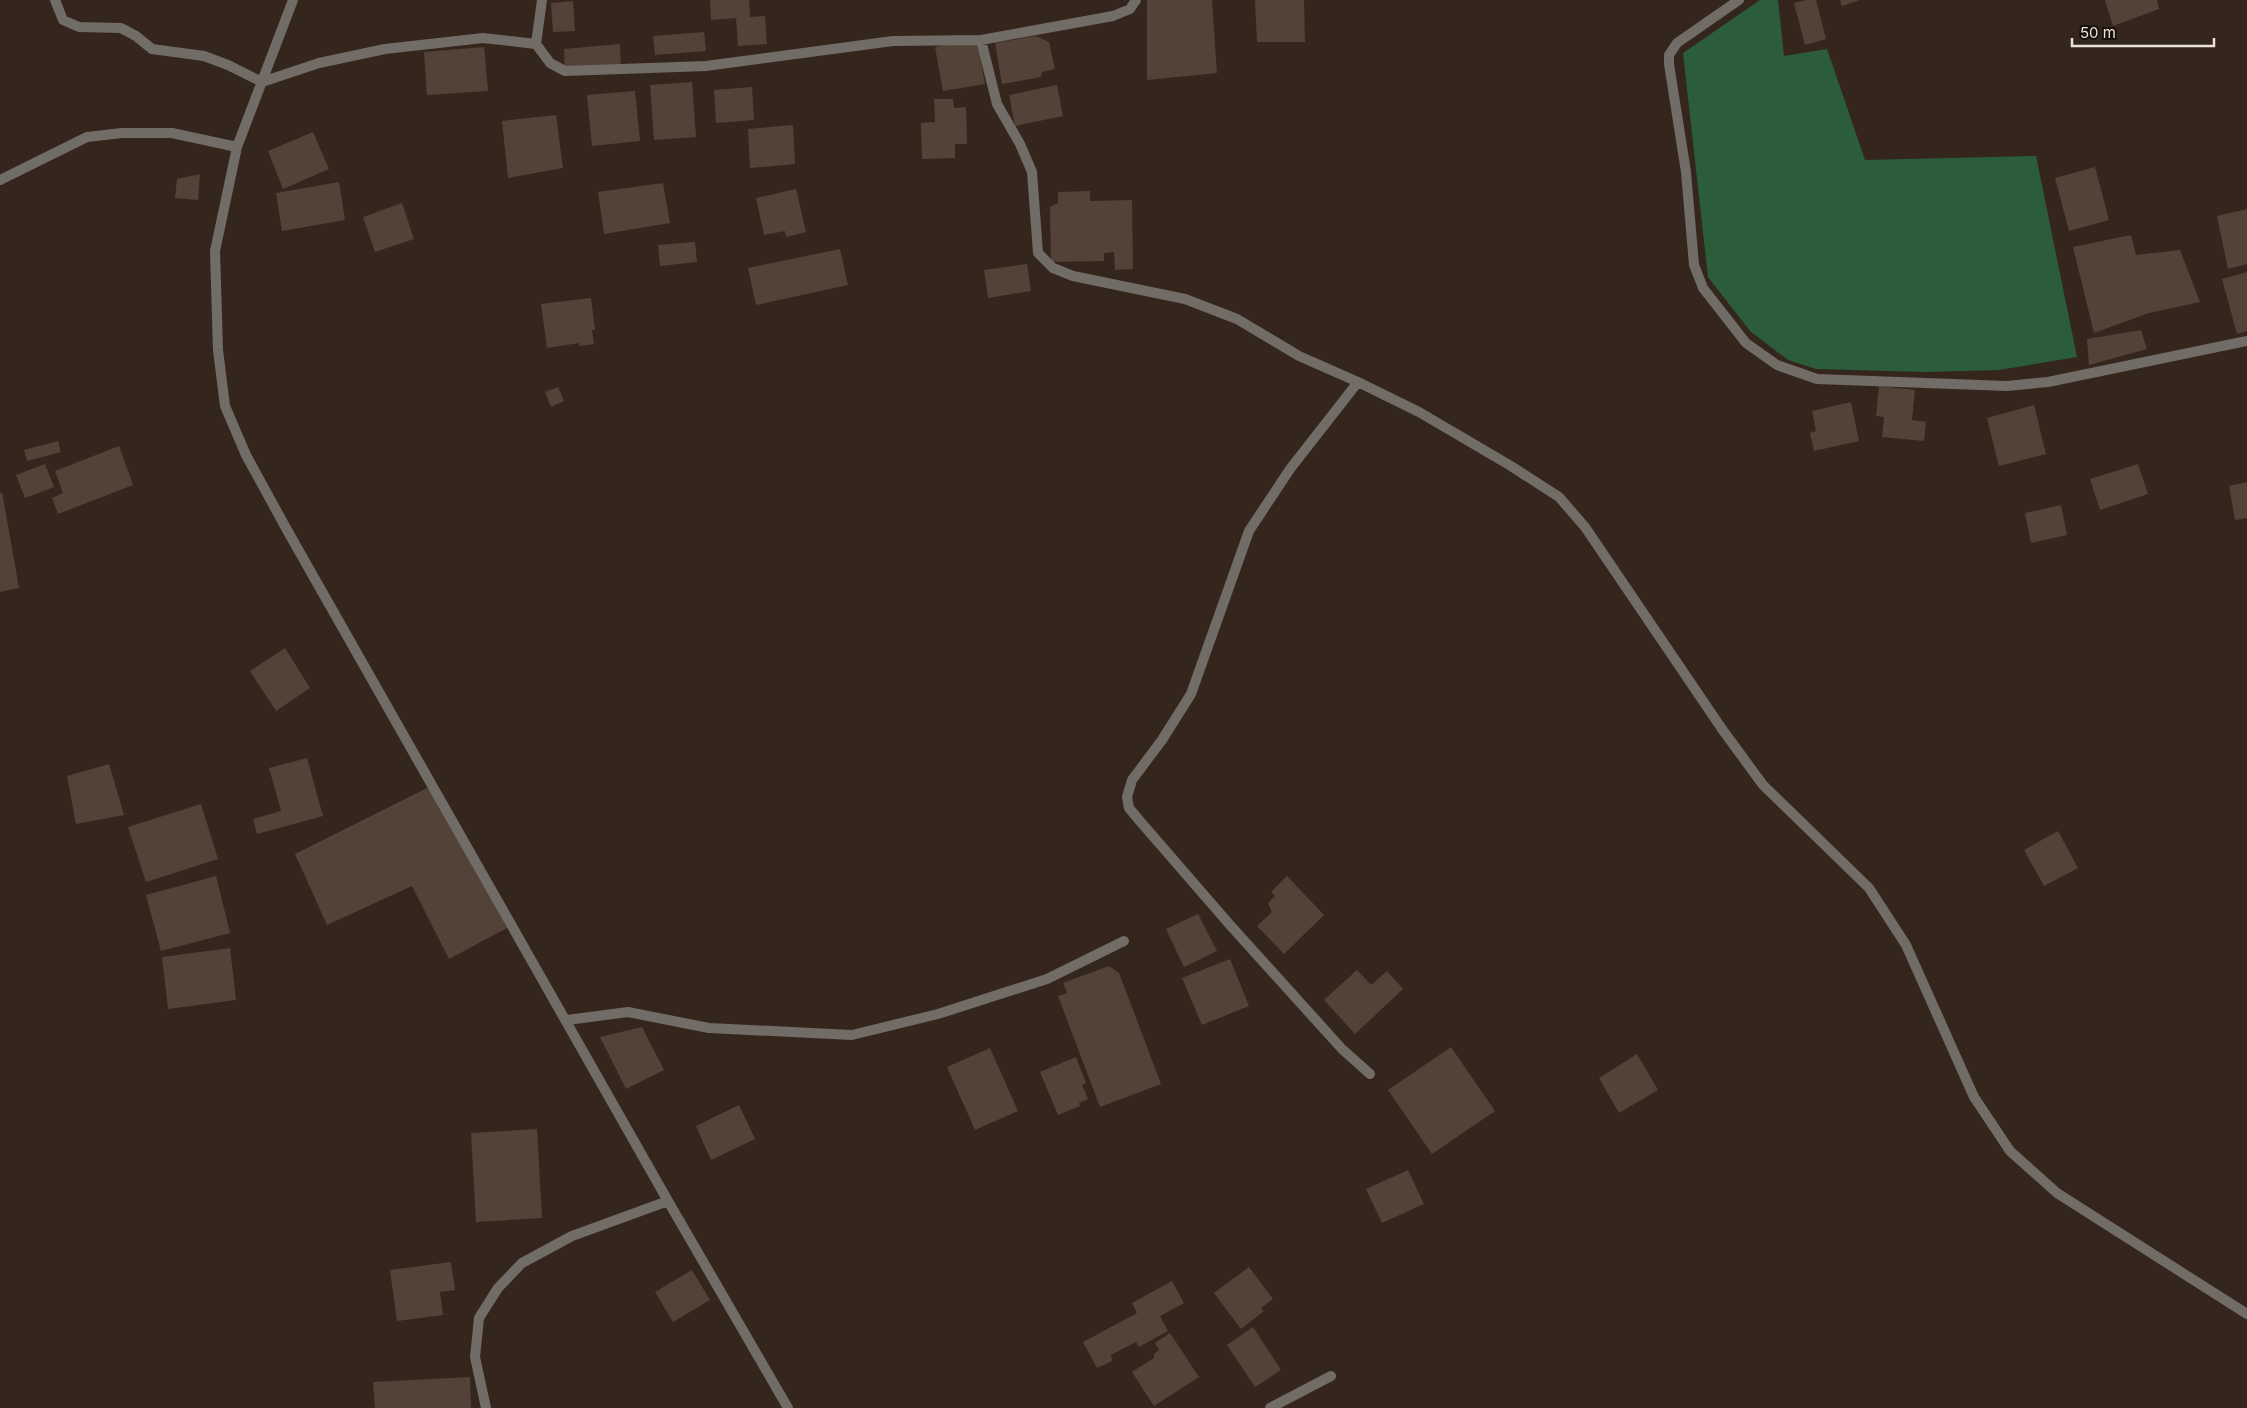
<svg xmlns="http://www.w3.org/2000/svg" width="2247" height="1408" font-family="Inter,sans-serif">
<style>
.green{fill:#2c5d3a}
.building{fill:#534238}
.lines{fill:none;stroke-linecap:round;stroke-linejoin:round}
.street{stroke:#716c65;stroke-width:10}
</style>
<rect width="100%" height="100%" fill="#35261d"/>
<!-- green -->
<path class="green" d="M1760,0h18l6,56 43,-7 38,111 171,-4 41,201 -78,13 -73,2 -110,-3 -28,-9 -38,-29 -42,-54 -25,-224z"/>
<!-- building -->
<path class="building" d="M710,0h39l1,17 15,-1 2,28 -29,2 -2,-28 -25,2z
M1147,0h65l5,73 -70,7z
M1255,0h49l1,42h-48z
M1807,0h9l10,39 -21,6 -11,-42z
M1840,0h20l-18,6z
M2105,0h52l2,9 -46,17z
M573,1l2,30 -22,1 -2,-29z
M704,32l2,19 -51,4 -2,-19z
M1036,36l13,6 6,27 -13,3 -1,5 -39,7 -7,-41z
M977,40l8,44 -42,7 -8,-44z
M620,44l1,23 -56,4 -1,-22z
M484,47l4,44 -61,4 -3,-43z
M692,82l4,55 -42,3 -4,-55z
M1057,85l6,31 -48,10 -6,-31z
M752,87l2,33 -38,3 -2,-33z
M635,91l5,50 -48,5 -5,-51z
M934,99h19l1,9 12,-1 1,37h-12v14l-33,1 -1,-36 14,-1z
M556,115l7,53 -55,10 -6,-57z
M793,125l2,39 -45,4 -2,-39z
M313,132l16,37 -46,20 -15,-38z
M2095,167l14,53 -40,11 -14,-53z
M200,174l-2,26 -23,-2 2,-19z
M339,182l6,38 -63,11 -6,-38z
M663,183l7,40 -66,11 -6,-42z
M796,189l10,43 -20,5 -1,-6 -21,4 -8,-37z
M1090,191v10l42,-1 1,69 -18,1 -1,-18 -10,1v8l-53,1 -1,-55 8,-4v-11z
M402,203l12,36 -39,13 -12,-35z
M2247,209v55l-19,5 -11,-53z
M2131,235l5,20 44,-5 20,52 -51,11 -55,20 -21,-86z
M695,242l2,20 -37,4 -2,-21z
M840,249l8,36 -92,20 -8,-37z
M1027,264l4,27 -43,7 -4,-28z
M2247,272v59l-10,3 -15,-55z
M591,298l4,32h-3l2,14 -15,2v-3l-32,5 -6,-44z
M2141,330l6,19 -58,16 -2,-26z
M1879,386l36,4 -3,30 14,2 -2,19 -42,-4 2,-20 -8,-1z
M558,387l6,14 -13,6 -6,-15z
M1851,402l8,39 -45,10 -4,-18 6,-2 -4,-20z
M2034,405l12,49 -47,12 -12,-48z
M58,441l3,11 -34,9 -3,-11z
M119,446l14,39 -75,29 -6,-16 11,-5 -8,-22z
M45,464l9,23 -29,11 -9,-23z
M2138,464l10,30 -48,16 -10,-31z
M2247,482v36l-12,2 -6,-34z
M2,492l17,96 -19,4v-99z
M2061,505l6,30 -36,8 -6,-30z
M285,648l25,40 -34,23 -26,-40z
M307,758l16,58 -66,18 -4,-15 28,-8 -12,-43z
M109,764l15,51 -48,9 -9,-48z
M433,785l74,143 -58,31 -37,-73 -85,39 -32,-71z
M201,804l17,55 -72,23 -18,-55z
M2058,831l20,37 -34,18 -20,-36z
M216,876l14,57 -69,18 -15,-56z
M1287,876l37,39 -40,39 -27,-28 15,-14 -4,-9 7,-7 -4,-4z
M1198,914l19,37 -33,16 -18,-38z
M230,948l6,52 -68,9 -6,-52z
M1230,959l19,47 -47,19 -20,-47z
M1109,966l10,7 42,111 -61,23 -42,-111 9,-3 -4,-10z
M1357,970l14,15 16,-14 16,18 -48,45 -31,-34z
M642,1027l22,43 -38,19 -26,-52z
M1451,1047l44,64 -63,43 -44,-64z
M990,1048l28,63 -43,19 -28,-63z
M1637,1054l21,36 -39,23 -20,-35z
M1076,1057l10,26 -4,2 6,14 -9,4 1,3 -22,9 -18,-43z
M739,1105l16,34 -44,21 -15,-34z
M537,1129l5,89 -66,4 -5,-89z
M1408,1170l16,34 -42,19 -16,-34z
M451,1262l4,28 -15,2 3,23 -46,6 -7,-51z
M1249,1267l24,32 -12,9 3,3 -23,18 -27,-36z
M692,1270l18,30 -37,22 -18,-30z
M1172,1281l12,22 -24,13 8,15 -29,16 -3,-5 -25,13 1,6 -15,7 -14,-26 54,-29 -5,-10z
M1253,1327l28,43 -26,17 -28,-42z
M1170,1333l29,44 -45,29 -22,-34 22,-14v-4l5,-4 -4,-7z
M470,1377l1,31h-96l-2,-26z"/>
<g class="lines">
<!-- street -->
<path class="street" d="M55,0l8,20 16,7 42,1 15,8 16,13 52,7 24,9 34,17 57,-19 66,-14 98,-11 53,6 14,19 15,8 141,-5 187,-25 88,-1 132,-24 17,-7 6,-9
M293,0l-56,147 -22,104 3,99 7,56 21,49 41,75 381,671 120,207
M1739,0l-62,43 -8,12v9l17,108 8,93 9,23 43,55 31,22 40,14 190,7 41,-4 199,-41
M981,40l16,64 23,40 12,28 6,81 15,15 20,8 112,23 52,20 62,37 59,26 61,30 92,54 48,31 26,30 137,202 41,56 106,103 37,57 68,152 36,54 47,42 190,121
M536,44l6,-44
M0,180l87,-43 35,-4h50l65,14
M1358,382l-68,87 -41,62 -58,163 -29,46 -30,40 -5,17 2,11 10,12 91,105 112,124 28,25
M567,1020l61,-8 81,16 143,7 86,-21 109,-35 77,-38
M486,1408l-11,-51 4,-39 19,-30 24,-25 50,-27 96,-35
M1270,1408l61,-32"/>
</g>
<!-- scale -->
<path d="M2072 38v8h142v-8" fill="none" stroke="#ebe1da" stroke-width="2.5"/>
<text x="2080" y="38" font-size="15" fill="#ebe1da" stroke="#18110c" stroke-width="4" paint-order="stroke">50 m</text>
</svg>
